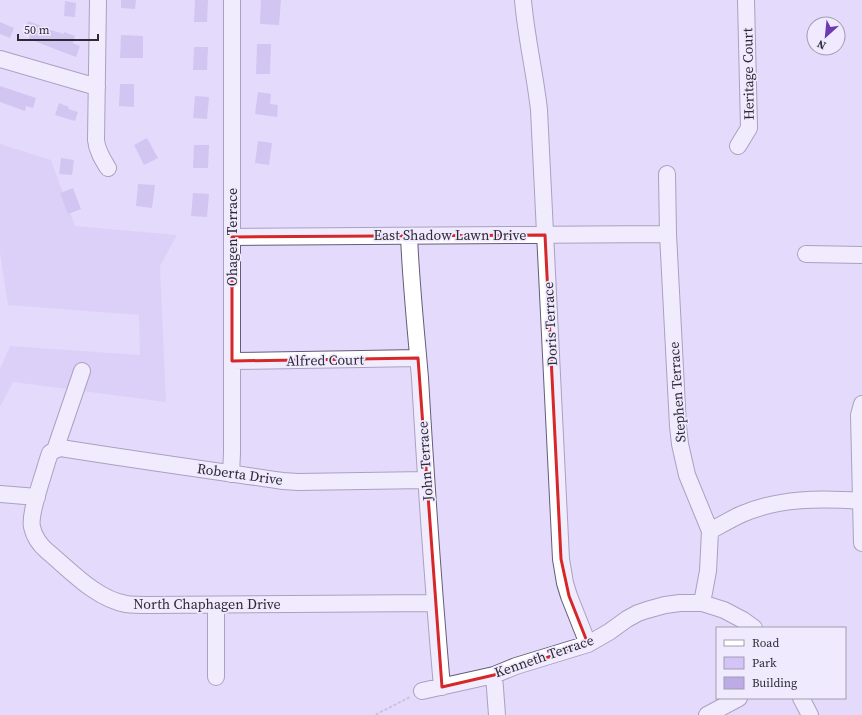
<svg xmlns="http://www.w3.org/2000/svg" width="862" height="715" font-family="'Source Serif 4',serif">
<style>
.green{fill:#d3c3f7}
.building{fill:#bdabe5}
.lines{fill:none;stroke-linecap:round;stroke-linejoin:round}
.minor-casing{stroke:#655c78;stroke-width:18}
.path{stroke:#ada4bf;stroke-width:2;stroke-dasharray:3 2;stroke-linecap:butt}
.minor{stroke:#fff;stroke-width:16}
.marked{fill:none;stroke:#d62828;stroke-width:3;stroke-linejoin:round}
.labels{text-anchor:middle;stroke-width:3.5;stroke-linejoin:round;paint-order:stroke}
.street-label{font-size:14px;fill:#2e2a36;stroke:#efeafe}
</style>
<rect width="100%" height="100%" fill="#e4dafb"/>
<!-- green -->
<path class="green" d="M0,144l51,16 24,66 102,9 -17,31 6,136 -153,-20 -13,25v-38l10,-23 130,9 -1,-40 -131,-10 -8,-53z"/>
<!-- building -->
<path class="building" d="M121,0h15l-1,9 -14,-1z
M195,0h13l-1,22h-13z
M261,0h20l-2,25 -19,-1z
M65,1l11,2 -1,14 -11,-1z
M28,21l16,6v1l20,6v-2l11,4 -2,7 7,3 -4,11 -47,-18 1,-4 -6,-2z
M0,22l14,6 -4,10 -10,-4z
M121,35l22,1v22h-23z
M257,44h14l-1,30h-14z
M194,47h14l-1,23h-14z
M120,84h14v23l-15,-1z
M0,86l36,12 -3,10 -7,-2 -1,5 -25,-9z
M258,92l13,2 -1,10 8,1 -1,12 -22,-3z
M195,96l14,1 -2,22 -14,-1z
M59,103l10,4 -1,2 10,3 -3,9 -20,-6z
M147,138l11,20 -14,7 -10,-20z
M258,141l14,2 -3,22 -14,-2z
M194,145h15l-1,23h-15z
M61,158l13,2 -2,15 -13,-1z
M138,184l17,1 -3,23 -16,-2z
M73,188l8,21 -13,5 -8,-21z
M193,193l16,1 -2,23 -16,-1z"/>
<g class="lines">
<defs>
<path id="minor" d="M98,0l-2,140c1,11 7,20 12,28
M523,0c3,37 12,73 16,110l22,449 4,24 4,13 19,48
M0,59l97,28
M738,146l11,-18 -3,-128
M667,174l1,60 10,192 2,18 7,31 23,56 -2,40 -6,32
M409,236c2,48 7,95 11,142 6,103 13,206 22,309
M232,237l436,-3
M806,254l56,1
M232,361l130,-2 56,-1
M82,371l-27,79 -5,3 -3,9c-4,15 -18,52 -15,65 2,9 8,18 15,24 23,19 49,48 79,53 7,1 15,1 22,1l287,-2
M862,404l-3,11 3,128
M55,450l6,-2c74,12 148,22 222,33l15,1 128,-2
M231,474l1,-21v-453
M0,494l37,3
M710,531c11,-6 21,-12 32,-17 37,-16 79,-16 119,-13
M494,675l3,40
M216,677v-72
M422,691l72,-16 22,-9 72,-22 21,-12 18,-13 11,-6 9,-3 18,-5 15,-2h22l22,7 19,10 11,8
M801,698l9,17
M707,715l32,-17"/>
</defs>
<!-- minor casing -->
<use href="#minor" class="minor-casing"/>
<!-- path -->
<path class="path" d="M376,715l1,-1 33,-17"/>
<!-- minor -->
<use href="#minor" class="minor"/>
</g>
<!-- marked area -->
<path d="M0 0H862V715H0ZM545,235l16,324 8,37 19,48 -94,31 -52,12 -24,-329 -186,3v-124z" fill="#e4dafb" fill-opacity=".55" fill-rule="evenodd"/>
<path class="marked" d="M545,235l16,324 8,37 19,48 -94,31 -52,12 -24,-329 -186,3v-124z"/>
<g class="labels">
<!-- street labels -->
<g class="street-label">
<text transform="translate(748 74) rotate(-91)" y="5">Heritage Court</text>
<text x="450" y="240">East Shadow Lawn Drive</text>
<text transform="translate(232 237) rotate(-90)" y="5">Ohagen Terrace</text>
<text transform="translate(550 324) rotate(-93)" y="5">Doris Terrace</text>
<text transform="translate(325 360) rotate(-1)" y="5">Alfred Court</text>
<text transform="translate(677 392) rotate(-94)" y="5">Stephen Terrace</text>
<text transform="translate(425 461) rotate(-94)" y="5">John Terrace</text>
<text transform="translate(240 474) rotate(8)" y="5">Roberta Drive</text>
<text x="207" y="609">North Chaphagen Drive</text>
<text transform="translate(544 656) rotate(-19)" y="5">Kenneth Terrace</text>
</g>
</g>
<!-- legend -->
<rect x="716" y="627" width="130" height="72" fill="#efeafe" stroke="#a29dae"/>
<rect x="724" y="640" width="20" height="6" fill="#ffffff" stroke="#a29dae"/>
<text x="752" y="647" font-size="12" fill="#2e2a36">Road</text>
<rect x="724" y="657" width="20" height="12" fill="#d3c3f7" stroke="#a29dae"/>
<text x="752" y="667" font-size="12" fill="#2e2a36">Park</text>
<rect x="724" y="677" width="20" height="12" fill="#bdabe5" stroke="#a29dae"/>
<text x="752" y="687" font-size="12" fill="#2e2a36">Building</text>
<!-- north arrow -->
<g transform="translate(826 36) rotate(207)"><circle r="19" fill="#efeafe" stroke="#a29dae"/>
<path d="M0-3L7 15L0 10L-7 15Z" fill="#6d3ab2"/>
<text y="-6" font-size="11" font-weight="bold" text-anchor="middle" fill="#2e2a36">N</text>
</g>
<!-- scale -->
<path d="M18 34v6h80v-6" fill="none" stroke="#2e2a36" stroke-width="2"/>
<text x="24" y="34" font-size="12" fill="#2e2a36" stroke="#efeafe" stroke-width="3" paint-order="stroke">50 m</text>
</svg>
